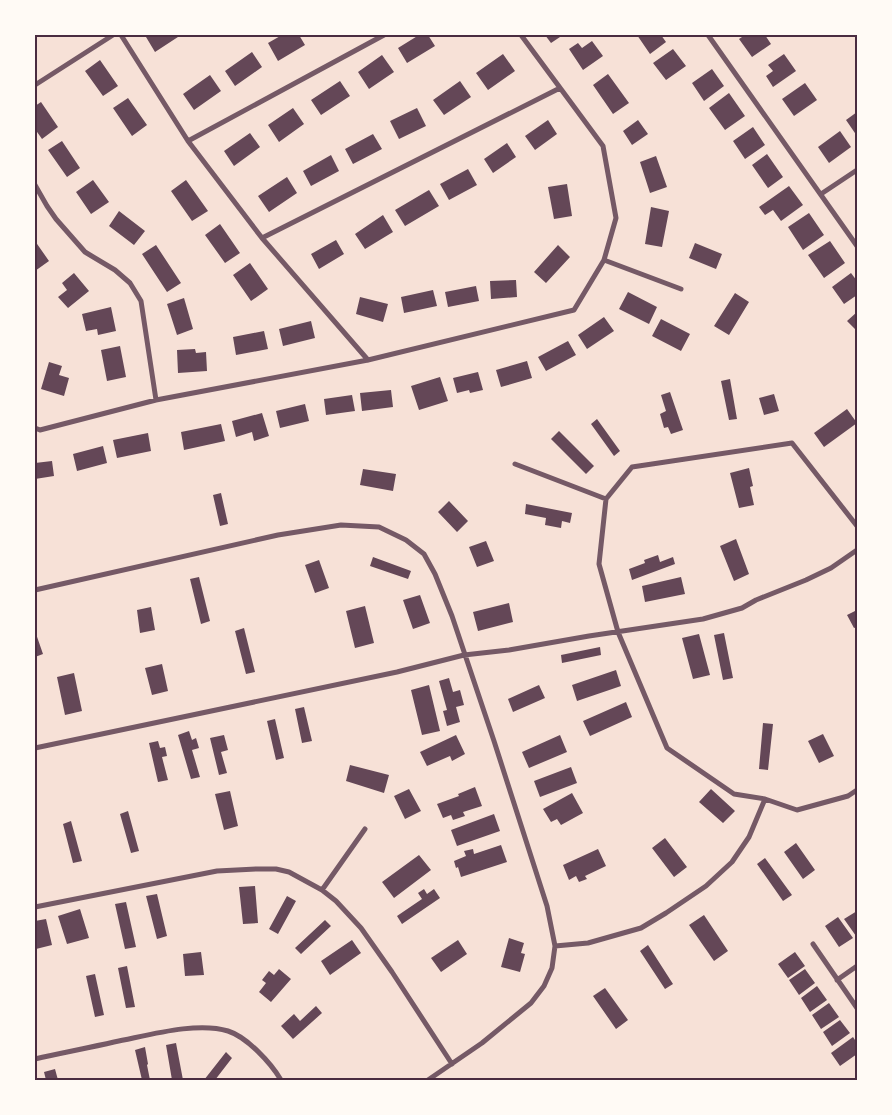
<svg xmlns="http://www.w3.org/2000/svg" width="892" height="1115" font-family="Signika,sans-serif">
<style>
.building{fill:#644757}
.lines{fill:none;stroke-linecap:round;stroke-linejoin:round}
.minor{stroke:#755966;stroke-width:5}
.neatline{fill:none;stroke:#4a2c40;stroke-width:2}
</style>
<rect width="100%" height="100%" fill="#f7e1d7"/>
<!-- building -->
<path class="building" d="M149,35h32l-26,17 -9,-15z
M282,35h17l6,10 -27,16 -10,-18z
M419,35h9l7,11 -28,17 -9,-15z
M545,35h18l-12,8z
M637,35h24l5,7 -16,12z
M745,35h20l6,9 -19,13 -13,-18z
M592,41l11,15 -20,14 -14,-21 9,-6 4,5z
M673,49l13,17 -20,14 -13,-17z
M252,52l10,15 -27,19 -10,-15z
M503,54l12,17 -27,19 -12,-17z
M784,54l12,17 -23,16 -7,-11 7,-5 -5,-6z
M382,55l12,17 -25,17 -11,-17z
M100,60l18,26 -15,10 -18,-25z
M712,69l12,17 -20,15 -12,-18z
M608,74l21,29 -16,11 -20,-29z
M210,75l11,16 -27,19 -11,-16z
M340,81l10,15 -29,19 -10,-15z
M460,81l11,16 -27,18 -11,-15z
M805,83l12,17 -23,16 -12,-17z
M729,93l16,23 -20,14 -16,-22z
M128,98l19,27 -15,11 -19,-28z
M41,102l17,25 -16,12 -7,-10v-23z
M293,108l11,16 -25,18 -11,-17z
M417,108l9,18 -27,13 -9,-18z
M857,112v24l-11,-16z
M548,120l9,14 -22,16 -10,-14z
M638,120l10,14 -16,11 -9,-14z
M753,127l12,18 -20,14 -12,-18z
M840,131l11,16 -22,16 -11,-16z
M250,133l10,14 -26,19 -10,-15z
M373,134l9,15 -29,15 -8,-15z
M62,141l18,27 -13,9 -19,-27z
M507,143l9,14 -23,16 -9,-14z
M767,154l16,23 -15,11 -16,-23z
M331,155l8,16 -28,15 -8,-15z
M656,156l11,31 -17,6 -10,-31z
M468,169l9,16 -28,15 -9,-16z
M287,177l10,16 -28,19 -11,-16z
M93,180l16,22 -18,12 -15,-22z
M186,180l22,31 -16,10 -21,-30z
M567,184l5,32 -18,3 -6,-32z
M789,186l14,19 -22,16 -8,-11 -8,5 -6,-8z
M429,190l10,16 -34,20 -10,-16z
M651,207l18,4 -7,36 -17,-3z
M119,211l26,20 -11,14 -25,-19z
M809,213l15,22 -21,15 -15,-23z
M383,215l10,17 -28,17 -10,-15z
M220,224l20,29 -15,10 -20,-28z
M336,240l8,14 -25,15 -8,-15z
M35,241l14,20 -14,10z
M830,241l15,22 -21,15 -16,-23z
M695,243l27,11 -6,15 -27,-11z
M156,245l25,38 -14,9 -25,-38z
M558,245l12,12 -24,26 -12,-11z
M250,263l18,26 -17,12 -18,-26z
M74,273l15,18 -21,17 -10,-11 9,-7 -5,-7z
M851,273l6,8v14l-13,9 -12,-17z
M516,280l1,17 -26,2 -1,-18z
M476,286l3,15 -31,6 -3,-15z
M433,290l4,16 -33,7 -3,-16z
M628,292l29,15 -8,17 -30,-15z
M735,293l14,9 -20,33 -15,-9z
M360,297l28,7 -5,18 -27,-8z
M184,298l9,31 -16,6 -10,-31z
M111,307l5,24 -18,4 -1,-6 -11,2 -4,-17z
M857,312v19l-10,-10z
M604,317l10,14 -27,18 -9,-14z
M661,319l29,15 -9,17 -29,-15z
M311,321l4,17 -32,8 -4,-17z
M264,331l4,18 -32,6 -3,-18z
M568,341l8,14 -30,16 -8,-14z
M120,346l6,31 -19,4 -6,-31z
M195,349l1,4 10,-1 1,19 -29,2 -1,-23z
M527,361l5,17 -31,9 -5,-17z
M49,362l13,4 -3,9 10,3 -5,18 -23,-7z
M478,372l5,18 -13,3 -1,-3 -12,3 -4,-15z
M440,377l8,24 -29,9 -8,-24z
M730,379l7,40 -8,1 -8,-39z
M391,390l2,17 -31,4 -2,-18z
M670,392l13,38 -12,4 -3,-7 -4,1 -4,-14 6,-3 -5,-16z
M774,394l5,17 -15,4 -5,-17z
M352,395l3,16 -29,4 -2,-16z
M305,404l4,17 -29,7 -4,-17z
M847,409l10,14 -33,24 -10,-14z
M262,413l7,23 -15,5 -2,-9 -16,5 -4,-16z
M597,419l23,32 -6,5 -23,-32z
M221,424l4,17 -41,9 -3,-18z
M559,431l35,35 -8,8 -35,-35z
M148,433l3,18 -34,7 -4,-18z
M103,446l4,17 -30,8 -4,-17z
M52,461l2,15 -19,3v-16z
M749,468l4,18 -3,1 4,18 -15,3 -9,-35z
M363,469l33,5 -3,17 -33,-6z
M221,493l7,31 -8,2 -7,-31z
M449,501l19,20 -11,11 -19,-20z
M526,504l46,9 -2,10 -8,-2 -1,7 -16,-3 1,-7 -21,-4z
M736,539l13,35 -15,7 -14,-35z
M486,541l8,20 -17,6 -8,-20z
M658,555l2,7 13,-5 2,7 -43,16 -3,-11 16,-6 -1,-3z
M373,557l38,14 -3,8 -38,-13z
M319,560l10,28 -14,5 -10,-28z
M199,577l11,44 -9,3 -11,-45z
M681,577l4,17 -40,8 -3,-16z
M420,595l10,28 -17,6 -10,-29z
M509,603l4,19 -35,9 -5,-19z
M365,606l9,37 -19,5 -9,-37z
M151,607l4,23 -15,3 -3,-23z
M857,610v17l-3,1 -7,-13z
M244,628l11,44 -9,2 -11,-43z
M35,631l8,23 -8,3z
M724,633l9,45 -10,2 -9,-45z
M699,634l11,41 -17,4 -11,-41z
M600,647l1,8 -39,8 -1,-8z
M162,664l6,27 -16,4 -7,-27z
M616,670l5,16 -44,15 -5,-16z
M74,673l8,38 -17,4 -8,-38z
M449,678l4,14 7,-2 4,15 -8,2 4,15 -13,4 -4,-15 4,-1 -8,-29z
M429,685l11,46 -18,4 -11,-45z
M539,685l6,13 -32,14 -5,-13z
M626,702l6,15 -42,19 -7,-15z
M304,707l8,34 -10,2 -7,-34z
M275,719l9,39 -8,2 -9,-39z
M763,723l10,1 -5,46 -9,-1z
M189,731l3,9 4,-2 3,10 -7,2 8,27 -9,2 -13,-44z
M823,734l11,22 -15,7 -11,-22z
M224,735l4,15 -7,2 6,21 -8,2 -9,-37z
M456,735l9,19 -13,7 -2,-5 -23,10 -7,-14z
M560,735l7,17 -38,16 -7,-16z
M158,741l2,7 5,-1 2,9 -5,1 6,23 -10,2 -9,-39z
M350,765l39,10 -5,18 -38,-12z
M571,767l6,16 -37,14 -6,-16z
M475,787l7,19 -19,6 2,4 -12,4 -2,-5 -8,3 -6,-14 22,-8 -1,-2z
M409,789l12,22 -16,8 -11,-23z
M711,789l24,22 -12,12 -24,-21z
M230,791l8,35 -14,4 -9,-36z
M572,793l11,20 -22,12 -4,-6 -6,3 -8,-13z
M128,811l11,40 -8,2 -11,-39z
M494,814l6,17 -43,15 -6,-16z
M71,821l11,40 -9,2 -10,-39z
M665,838l22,29 -13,10 -22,-29z
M796,843l19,27 -12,9 -19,-27z
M501,845l6,17 -46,15 -3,-10 -2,1 -2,-7 12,-5 -2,-5 9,-2 1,5z
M598,849l8,17 -21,10 2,3 -8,3 -3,-6 -7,4 -6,-15z
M419,855l12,15 -37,28 -12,-16z
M765,858l27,37 -9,6 -26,-37z
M255,886l3,37 -15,1 -4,-37z
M424,889l3,5 7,-5 6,9 -38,26 -5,-8 25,-17 -4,-6z
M157,894l10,42 -10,3 -11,-43z
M287,896l9,5 -18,33 -9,-5z
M126,902l10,45 -11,2 -10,-45z
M80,909l9,29 -22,6 -9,-28z
M857,911v24l-1,1 -12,-17z
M704,915l24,36 -14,10 -25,-36z
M838,917l15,21 -14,9 -14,-21z
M46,919l6,26 -16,4 -1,-28z
M325,920l6,6 -30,28 -6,-6z
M509,938l15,5 -3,10 4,1 -5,18 -19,-5z
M352,940l9,13 -31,22 -9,-14z
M458,940l9,14 -26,18 -10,-14z
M648,945l25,39 -8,5 -25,-38z
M201,952l3,23 -19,1 -2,-22z
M795,952l10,14 -17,12 -10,-14z
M127,966l8,41 -9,1 -8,-40z
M279,969l12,10 -20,23 -12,-10 7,-9 -4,-3 7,-9 5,4z
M805,969l10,14 -16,12 -10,-15z
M95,974l9,41 -9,2 -9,-41z
M817,986l10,14 -17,12 -9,-14z
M605,988l23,32 -12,9 -23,-33z
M829,1003l10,14 -18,12 -9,-14z
M316,1006l6,7 -29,26 -12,-13 13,-12 6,7z
M840,1020l10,13 -18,13 -9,-14z
M853,1037l4,6v11l-17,12 -9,-13z
M176,1043l7,37h-11l-6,-35z
M145,1047l3,17 -1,1 3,15h-8l-7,-30z
M226,1052l6,6 -17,22h-11z
M55,1069l3,11h-12l-2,-8z"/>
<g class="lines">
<!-- minor -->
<path class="minor" d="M121,35l67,106 74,97 106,122
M708,35l149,211
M35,85l78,-50
M188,141l196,-106
M35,185l12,21 9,13 29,33 30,18 15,13 11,18 15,99
M821,194l36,-24
M262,238l298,-150
M604,260l77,29
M35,428l5,2 116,-30 212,-40 206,-50 30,-50 12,-42 -13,-72 -82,-111
M515,464l91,35
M857,526l-65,-83 -160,24 -26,32 -7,65 19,68 49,116 67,46 31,5 32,11 51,-14 9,-6
M35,590l243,-55 63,-10 38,2 27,13 18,14 11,20 17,42 42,125 53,165 8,40 -3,22 -8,18 -13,17 -49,40 -54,37
M35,748l362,-76 67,-17 45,-5 80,-14 114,-17 39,-11 14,-8 50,-20 25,-12 26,-18
M322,890l43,-61
M35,907l182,-36 39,-2h20l13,3 33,18 14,11 25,27 31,44 60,92
M813,944l44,64
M555,946l33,-3 53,-15 25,-15 40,-27 26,-24 17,-25 16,-38
M837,980l20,-14
M35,1059c26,-6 53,-11 79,-17 32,-6 82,-21 114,-11 19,6 43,32 53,49"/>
</g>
<!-- border -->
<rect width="892" height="1115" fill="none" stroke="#fffaf5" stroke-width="72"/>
<rect x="36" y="36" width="820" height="1043" class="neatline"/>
</svg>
